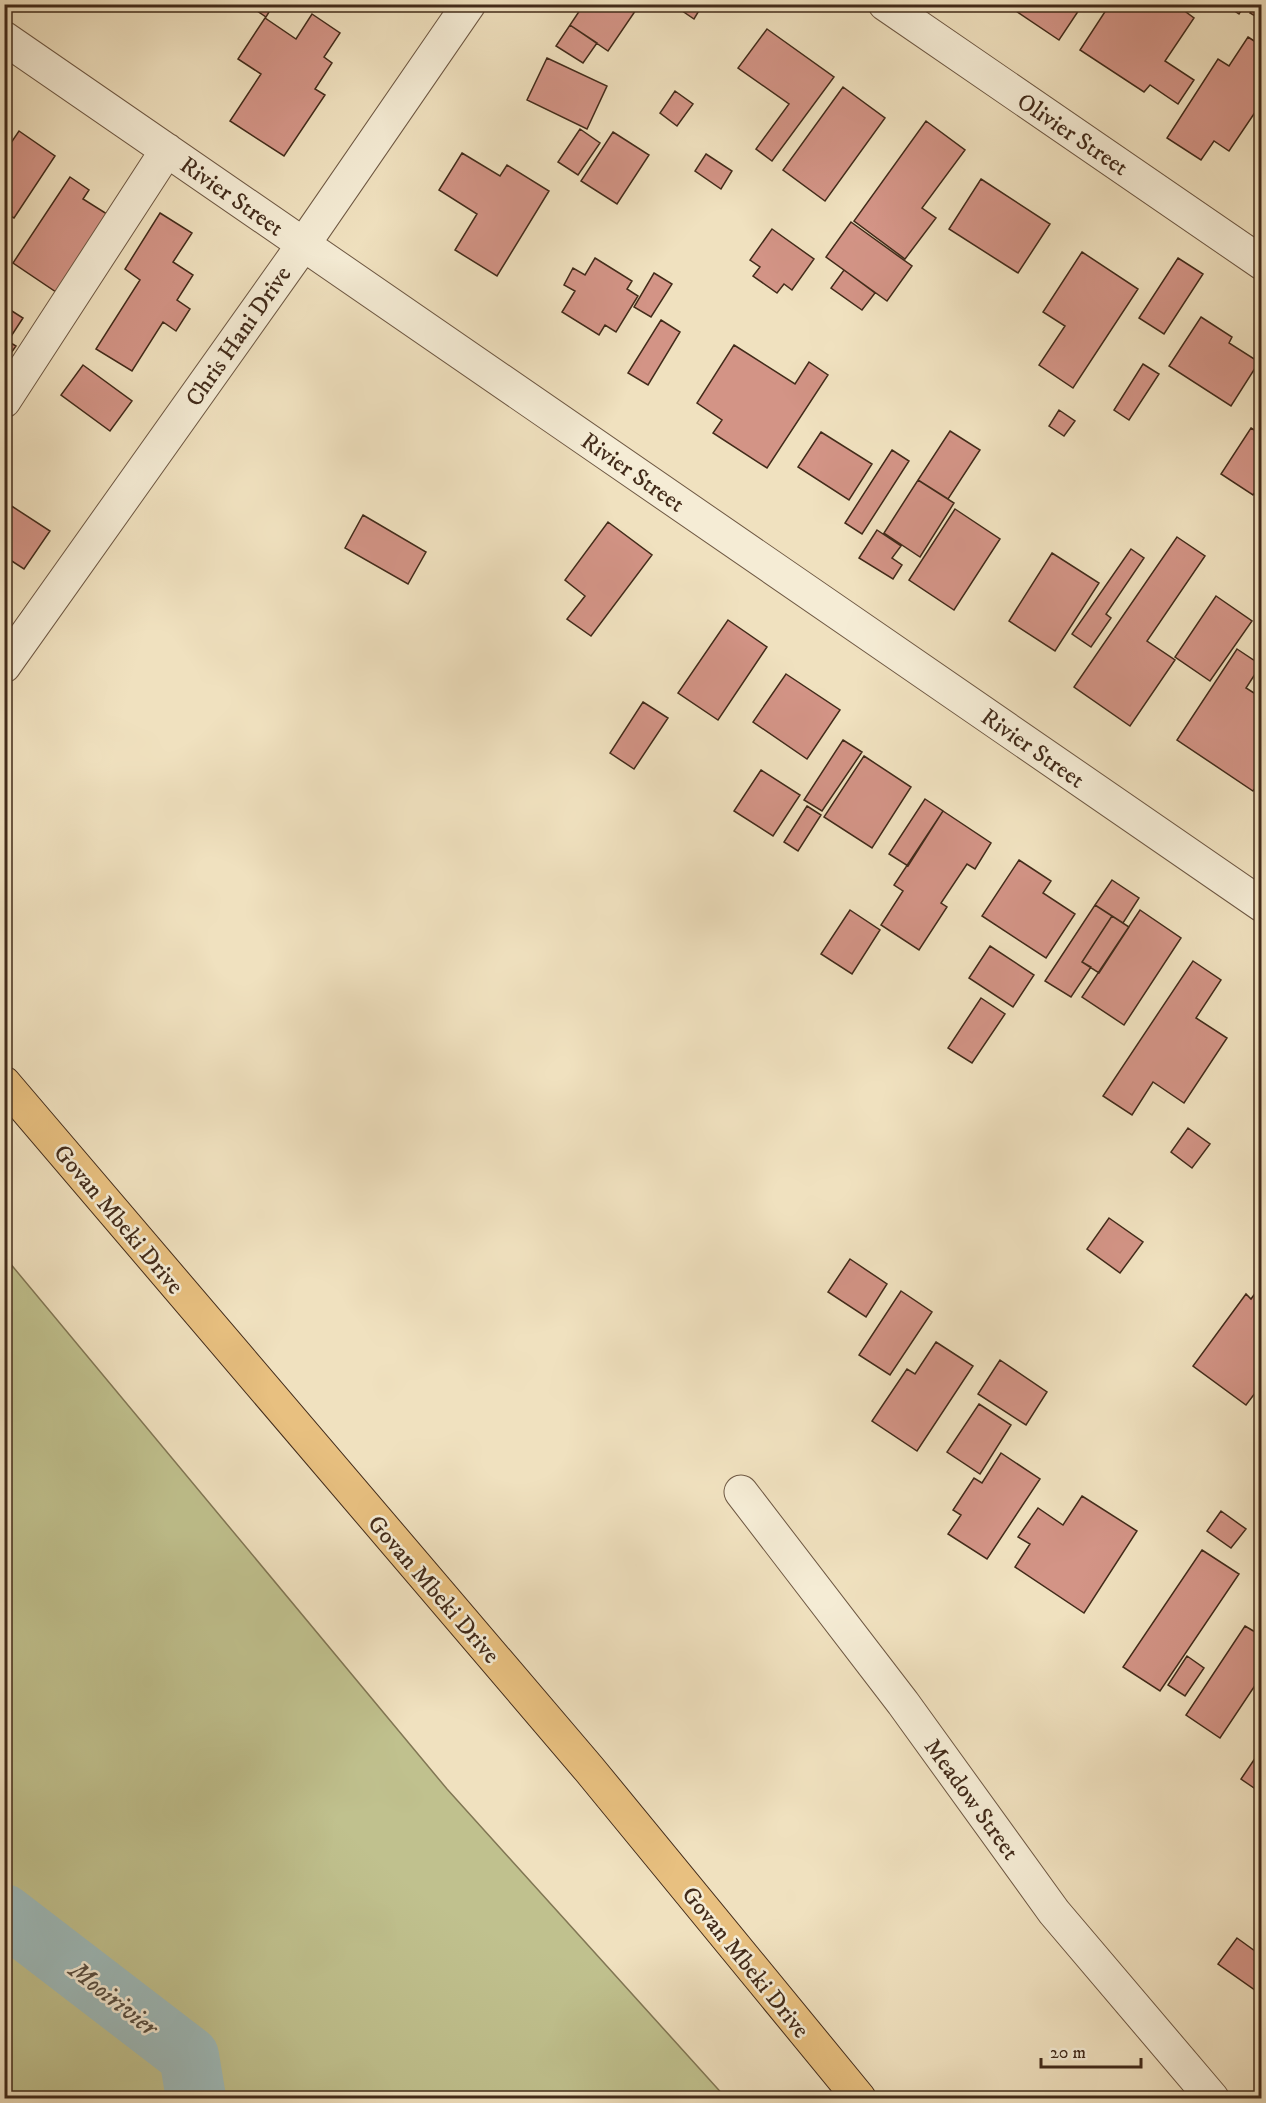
<svg xmlns="http://www.w3.org/2000/svg" width="1266" height="2103" font-family="'IM FELL DW Pica',serif">
<style>
.green{fill:#c0c18e;stroke:#817654;stroke-width:1.5}
.lines{fill:none;stroke-linecap:round;stroke-linejoin:round}
.river{stroke:#9ebbbb;stroke-width:60}
.building{fill:#d39486;stroke:#422b1a;stroke-width:1.5}
.minor-casing{stroke:#6e5843;stroke-width:35}
.major-casing{stroke:#422b1a;stroke-width:35}
.minor{stroke:#f5ecd5;stroke-width:33}
.major{stroke:#e8c080;stroke-width:33}
.labels{text-anchor:middle;stroke-width:5;stroke-linejoin:round;paint-order:stroke}
.street-label{font-size:24px;fill:#422b1a;stroke:#f5ecd5}
.water-label{font-size:26px;font-style:italic;fill:#594f42;stroke:#f5ecd5}
</style>
<rect width="100%" height="100%" fill="#f0e1bf"/>
<filter id="stains"><feTurbulence type="fractalNoise" baseFrequency=".00333" numOctaves="4"/><feColorMatrix values="0 0 0 0 .2 0 0 0 0 .09 0 0 0 0 .02 0 0 0 .5 -.17"/></filter>
<radialGradient id="worn" r=".72"><stop offset=".6" stop-color="#630" stop-opacity="0"/><stop offset="1" stop-color="#630" stop-opacity=".3"/></radialGradient>
<!-- green -->
<path class="green" d="M4,1256l443,533 279,309h-721z"/>
<g class="lines">
<!-- river -->
<path class="river" d="M4,1914l185,142 7,42"/>
</g>
<!-- building -->
<path class="building" d="M247,4h27l-8,13z
M584,4h56l-32,47 -38,-26z
M672,4h31l-9,15z
M1012,4h71l-24,36 -49,-33z
M1110,4h65l19,14 -29,43 29,19 -16,24 -28,-19 -6,7 -64,-42z
M1224,4h21l-6,10z
M1256,4h6v16l-12,-7z
M312,14l28,19 -16,24 8,6 -17,26 10,6 -41,61 -54,-35 31,-47 -23,-15 27,-41 31,21z
M570,25l27,18 -14,20 -27,-17z
M767,29l67,48 -62,84 -16,-12 33,-45 -51,-36z
M1248,37l14,9v56l-33,49 -15,-10 -13,19 -34,-22 51,-79 11,7z
M547,58l60,28 -20,43 -60,-29z
M843,87l42,31 -60,83 -42,-31z
M675,91l18,13 -16,22 -17,-13z
M926,121l39,29 -43,58 14,10 -31,41 -51,-38z
M580,129l20,14 -22,32 -20,-13z
M19,131l36,25 -41,62 -10,-6v-59z
M613,132l36,23 -32,49 -36,-23z
M462,153l38,23 7,-11 42,26 -52,85 -42,-26 22,-36 -38,-24z
M706,154l26,17 -11,18 -26,-18z
M70,177l19,13 -6,9 24,15 -51,78 -43,-29z
M981,179l69,45 -32,49 -69,-44z
M160,213l32,20 -19,29 20,13 -16,25 13,9 -14,22 -13,-9 -31,49 -36,-22 44,-69 -15,-11z
M851,222l61,44 -25,35 -61,-44z
M772,229l42,30 -22,31 -8,-6 -7,9 -24,-17 7,-9 -10,-7z
M1082,252l56,37 -65,99 -34,-23 26,-39 -22,-14z
M595,258l37,23 -5,8 11,7 -22,36 -11,-7 -6,10 -37,-23 13,-21 -11,-6 9,-17 12,7z
M1178,258l25,16 -39,60 -25,-16z
M844,270l31,23 -13,17 -31,-22z
M654,273l18,11 -21,33 -17,-10z
M4,306l19,12 -15,23 -4,-2z
M1201,317l31,20 -3,6 30,19 -28,44 -62,-40z
M661,320l19,12 -32,53 -20,-12z
M4,339l12,7 -12,17z
M734,345l61,39 14,-22 19,13 -61,93 -54,-35 9,-13 -25,-17z
M1143,364l16,10 -30,46 -15,-10z
M83,365l49,36 -22,30 -49,-36z
M1059,410l16,11 -11,15 -15,-10z
M1251,428l11,7v19l-4,5 4,2v21l-9,13 -32,-21z
M950,431l30,19 -32,49 -30,-19z
M821,432l51,32 -23,36 -51,-33z
M892,450l17,11 -47,73 -17,-11z
M918,480l36,23 -34,54 -36,-24z
M10,505l40,26 -26,38 -20,-13v-42z
M955,509l45,30 -46,71 -45,-30z
M363,515l63,37 -18,32 -63,-36z
M608,522l44,33 -61,81 -24,-17 18,-23 -20,-16z
M877,530l24,16 -9,12 10,7 -9,14 -34,-21z
M1177,537l28,19 -58,85 28,19 -45,66 -56,-39z
M1131,549l13,9 -38,56 5,4 -20,29 -19,-13z
M1052,553l47,30 -44,68 -46,-30z
M1216,596l36,25 -42,60 -35,-24z
M728,620l39,27 -49,73 -40,-27z
M1237,649l24,16 -15,23 16,10v80l-9,13 -76,-51z
M786,674l54,36 -33,49 -54,-37z
M643,702l25,16 -34,51 -24,-16z
M843,740l19,12 -40,59 -18,-11z
M864,756l47,31 -39,61 -48,-31z
M761,770l39,25 -27,41 -39,-25z
M925,799l18,12 -35,55 -19,-12z
M807,806l14,9 -23,36 -14,-9z
M943,811l48,32 -16,26 -8,-5 -26,39 6,4 -28,43 -38,-25 22,-34 -9,-6z
M1019,860l32,21 -8,12 32,21 -29,44 -64,-42z
M1112,880l27,18 -16,25 -28,-18z
M1095,905l17,11 -30,46 9,5 -20,30 -26,-16z
M850,910l30,20 -28,44 -31,-20z
M1140,910l41,28 -57,87 -42,-28z
M1112,916l17,11 -30,46 -17,-11z
M990,946l44,29 -21,32 -44,-29z
M1193,961l28,19 -25,38 31,20 -43,65 -31,-21 -21,33 -29,-19z
M981,998l24,16 -33,49 -24,-15z
M1188,1128l22,16 -18,24 -21,-16z
M1109,1218l34,24 -23,31 -33,-24z
M850,1259l37,25 -21,33 -38,-25z
M1262,1284v100l-16,21 -53,-39 53,-72 5,5z
M901,1291l31,21 -42,63 -31,-20z
M936,1342l37,24 -56,85 -45,-30 35,-52 8,5z
M1000,1360l47,32 -21,33 -48,-31z
M979,1404l32,21 -31,49 -33,-22z
M1001,1453l39,26 -53,80 -39,-25 13,-19 -8,-5 21,-32 8,5z
M1082,1496l55,35 -53,82 -69,-46 15,-23 -12,-7 20,-29 25,17z
M1221,1511l25,18 -15,19 -24,-17z
M1202,1550l37,24 -79,117 -37,-24z
M1245,1626l17,10v39l-42,63 -34,-23z
M1187,1656l17,12 -19,28 -17,-11z
M1262,1748v35l-5,7 -16,-11z
M1237,1938l18,13 7,-9v53l-44,-31z"/>
<g class="lines">
<defs>
<path id="minor" d="M885,4l377,259
M4,38l1258,867
M4,401l163,-251
M4,666l299,-421 166,-241
M741,1492l162,211 151,209 158,186"/>
<path id="major" d="M4,1083l585,686 270,329"/>
</defs>
<!-- minor casing -->
<use href="#minor" class="minor-casing"/>
<!-- major casing -->
<use href="#major" class="major-casing"/>
<!-- minor -->
<use href="#minor" class="minor"/>
<!-- major -->
<use href="#major" class="major"/>
</g>
<g class="labels">
<!-- street labels -->
<g class="street-label">
<text transform="translate(1073 134) rotate(34)" y="8">Olivier Street</text>
<text transform="translate(232 196) rotate(35)" y="8">Rivier Street</text>
<text transform="translate(238 336) rotate(-55)" y="8">Chris Hani Drive</text>
<text transform="translate(633 472) rotate(35)" y="8">Rivier Street</text>
<text transform="translate(1033 748) rotate(35)" y="8">Rivier Street</text>
<text transform="translate(119 1219) rotate(50)" y="8">Govan Mbeki Drive</text>
<text transform="translate(434 1589) rotate(49)" y="8">Govan Mbeki Drive</text>
<text transform="translate(972 1799) rotate(54)" y="8">Meadow Street</text>
<text transform="translate(746 1962) rotate(51)" y="8">Govan Mbeki Drive</text>
</g>
<!-- water labels -->
<g class="water-label">
<text transform="translate(114 1998) rotate(38)" y="9">Mooirivier</text>
</g>
</g>
<!-- margin -->
<rect width="1266" height="2103" fill="none" stroke="#f0e1bf" stroke-width="24"/>
<rect x="6" y="6" width="1254" height="2091" fill="none" stroke="#422b1a" stroke-width="3"/>
<rect x="12" y="12" width="1242" height="2079" fill="none" stroke="#422b1a" stroke-width="1.5"/>
<!-- scale -->
<path d="M1041 2058v9h100v-9" fill="none" stroke="#422b1a" stroke-width="3"/>
<text x="1050" y="2058" font-size="18" fill="#422b1a" stroke="#f5ecd5" stroke-width="4.5" paint-order="stroke">20 m</text>
<rect width="100%" height="100%" filter="url(#stains)"/>
<rect width="100%" height="100%" fill="url(#worn)"/>
</svg>
